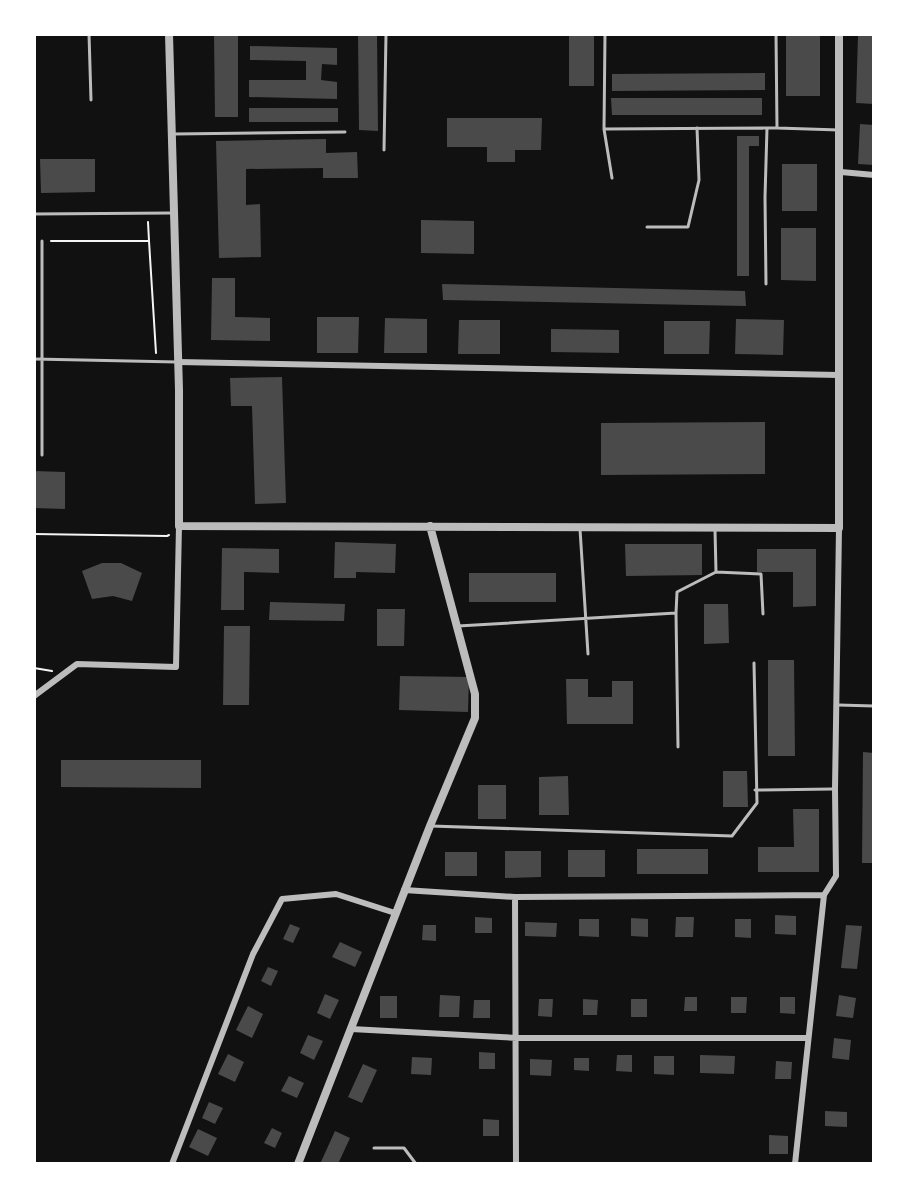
<svg xmlns="http://www.w3.org/2000/svg" width="908" height="1198" font-family="Georgia,serif">
<style>
.building{fill:#4a4a4a}
.lines{fill:none;stroke-linecap:round;stroke-linejoin:round}
.path{stroke:#f5f5f5;stroke-width:2}
.service{stroke:#bcbcbc;stroke-width:3}
.minor{stroke:#bcbcbc;stroke-width:6}
.tertiary{stroke:#bcbcbc;stroke-width:8}
</style>
<rect width="100%" height="100%" fill="#111"/>
<!-- building -->
<path class="building" d="M214,34h24v83h-23z
M358,34h19l1,97 -19,-1z
M569,34h25v52h-25z
M786,34h34v62h-34z
M858,35l16,1v68l-18,-1z
M250,46l87,2v17l-15,-1 -1,16 16,2v17l-88,-2v-17h57v-19l-56,-1z
M765,73v17l-153,1v-17z
M611,98h151v17h-150z
M249,108h89v14h-89z
M447,118h95l-1,32h-26v12h-28v-15h-40z
M860,124l14,1v40l-16,-1z
M737,136h22v10h-10v130h-12z
M326,139v14l31,-1 1,26h-35v-10l-77,1v36l14,-1 1,53 -42,1 -3,-117z
M40,159h55v33l-54,1z
M782,164h35v47h-35z
M421,220l53,1v33l-53,-1z
M781,228h35v53l-35,-1z
M212,278h23v39l35,1v23l-59,-1z
M442,284l303,7 1,15 -303,-6z
M317,317h42l-1,36h-41z
M385,318l42,1v34h-43z
M736,319l48,1 -1,35 -48,-1z
M459,320h41v34h-42z
M664,321h46l-1,33h-45z
M551,329l68,1v23l-68,-1z
M282,377l4,126 -31,1 -3,-98h-21l-1,-28z
M765,422v52l-164,1v-52z
M34,471l31,1v37l-31,-1z
M335,542l61,2 -1,29 -39,-1v6h-22z
M625,544h77v31l-76,1z
M222,548l57,1v24l-35,-1v38h-23z
M757,549h59v57l-23,1v-35h-36z
M102,563h19l21,10 -10,28 -19,-5 -21,3 -10,-28z
M469,573h87v29h-87z
M270,602l75,2 -1,17 -75,-1z
M704,604h24l1,39 -25,1z
M377,609h28l-1,37h-27z
M224,626h26l-1,79h-26z
M768,660h26l1,96h-27z
M400,676l69,1 -1,35 -69,-2z
M566,679h22v18h24v-16h21v43h-66z
M863,752l11,1v110h-12z
M61,760h140v28l-140,-1z
M723,771h24l1,36h-25z
M568,776l1,39h-30v-38z
M478,785h28v34h-28z
M793,809h26v63h-61v-25h36z
M637,849h71v25h-71z
M568,850h37v27h-37z
M505,851h36v26l-36,1z
M445,852h32v24h-32z
M775,915l21,1v19l-21,-1z
M475,917l17,1v15h-17z
M676,917h18l-1,20h-18z
M631,918l17,1v18l-17,-1z
M579,919h20v18l-20,-1z
M735,919h16v19l-16,-1z
M525,922l32,1 -1,14 -31,-1z
M290,924l10,4 -7,15 -10,-4z
M423,925h13v16l-14,-1z
M846,925l16,1 -5,43 -16,-1z
M340,942l22,10 -7,15 -23,-10z
M268,967l10,4 -7,15 -10,-5z
M325,994l14,6 -9,19 -13,-6z
M440,995l20,1 -1,21h-20z
M839,995l17,3 -3,20 -17,-2z
M380,996h17v22h-17z
M685,997h12v14h-13z
M731,997h16l-1,16h-15z
M780,997h15v17l-15,-1z
M539,999h14l-1,18 -14,-1z
M583,999l15,1 -1,15h-14z
M631,999h16v18h-16z
M474,1000h16v18h-17z
M248,1006l15,8 -11,24 -16,-8z
M308,1035l15,6 -9,19 -14,-7z
M834,1038l17,2 -2,20 -17,-2z
M479,1052l16,1v16h-16z
M228,1054l16,8 -9,20 -17,-8z
M617,1055h15v17l-16,-1z
M700,1055l35,1 -1,18 -34,-1z
M654,1056h20v19l-20,-1z
M412,1057l20,1 -1,17 -20,-1z
M574,1058h15v13l-15,-1z
M530,1059l22,1 -1,16 -21,-1z
M776,1061l16,1 -1,17h-16z
M363,1064l14,6 -15,33 -14,-6z
M289,1076l15,7 -7,15 -16,-7z
M209,1102l14,6 -8,16 -13,-6z
M825,1111l22,1v15l-22,-1z
M483,1119l16,1v16h-16z
M272,1128l10,5 -7,15 -11,-5z
M198,1129l19,9 -9,18 -19,-9z
M335,1131l15,7 -12,26h-18z
M769,1135l19,1v18h-19z"/>
<g class="lines">
<!-- path -->
<path class="path" d="M51,241h98l-1,-19
M149,241l7,112
M34,534l133,2 2,-1
M34,668l18,3"/>
<!-- service -->
<path class="service" d="M89,34l2,66
M776,34l1,94
M604,129l1,-95
M174,134l171,-2
M384,150l2,-116
M612,178l-8,-49 173,-1 62,2
M34,214l138,-1
M647,227h41l11,-47 -2,-52
M42,241v214
M766,284l-1,-87 2,-69
M34,359l143,3
M580,529l8,125
M715,530l1,42 45,2 2,40
M676,613l1,-21 39,-20
M458,626l218,-13 2,134
M838,705l36,1
M755,790l78,-1
M431,826l301,10 25,-33 -3,-140
M374,1148h30l12,16"/>
<!-- minor -->
<path class="minor" d="M841,172l33,3
M178,362l661,13
M34,696l43,-32 99,3 3,-141
M404,890l111,7 309,-2
M515,897l1,267
M351,1029l166,9h291
M172,1164l81,-210 29,-55 54,-5 59,19
M795,1164l29,-269 12,-19 -1,-87 4,-261"/>
<!-- tertiary -->
<path class="tertiary" d="M169,34l10,356v136l660,2v-494
M298,1164l132,-338 45,-108v-24l-45,-168"/>
</g>
<!-- border -->
<rect width="908" height="1198" fill="none" stroke="#ffffff" stroke-width="72"/>
</svg>
